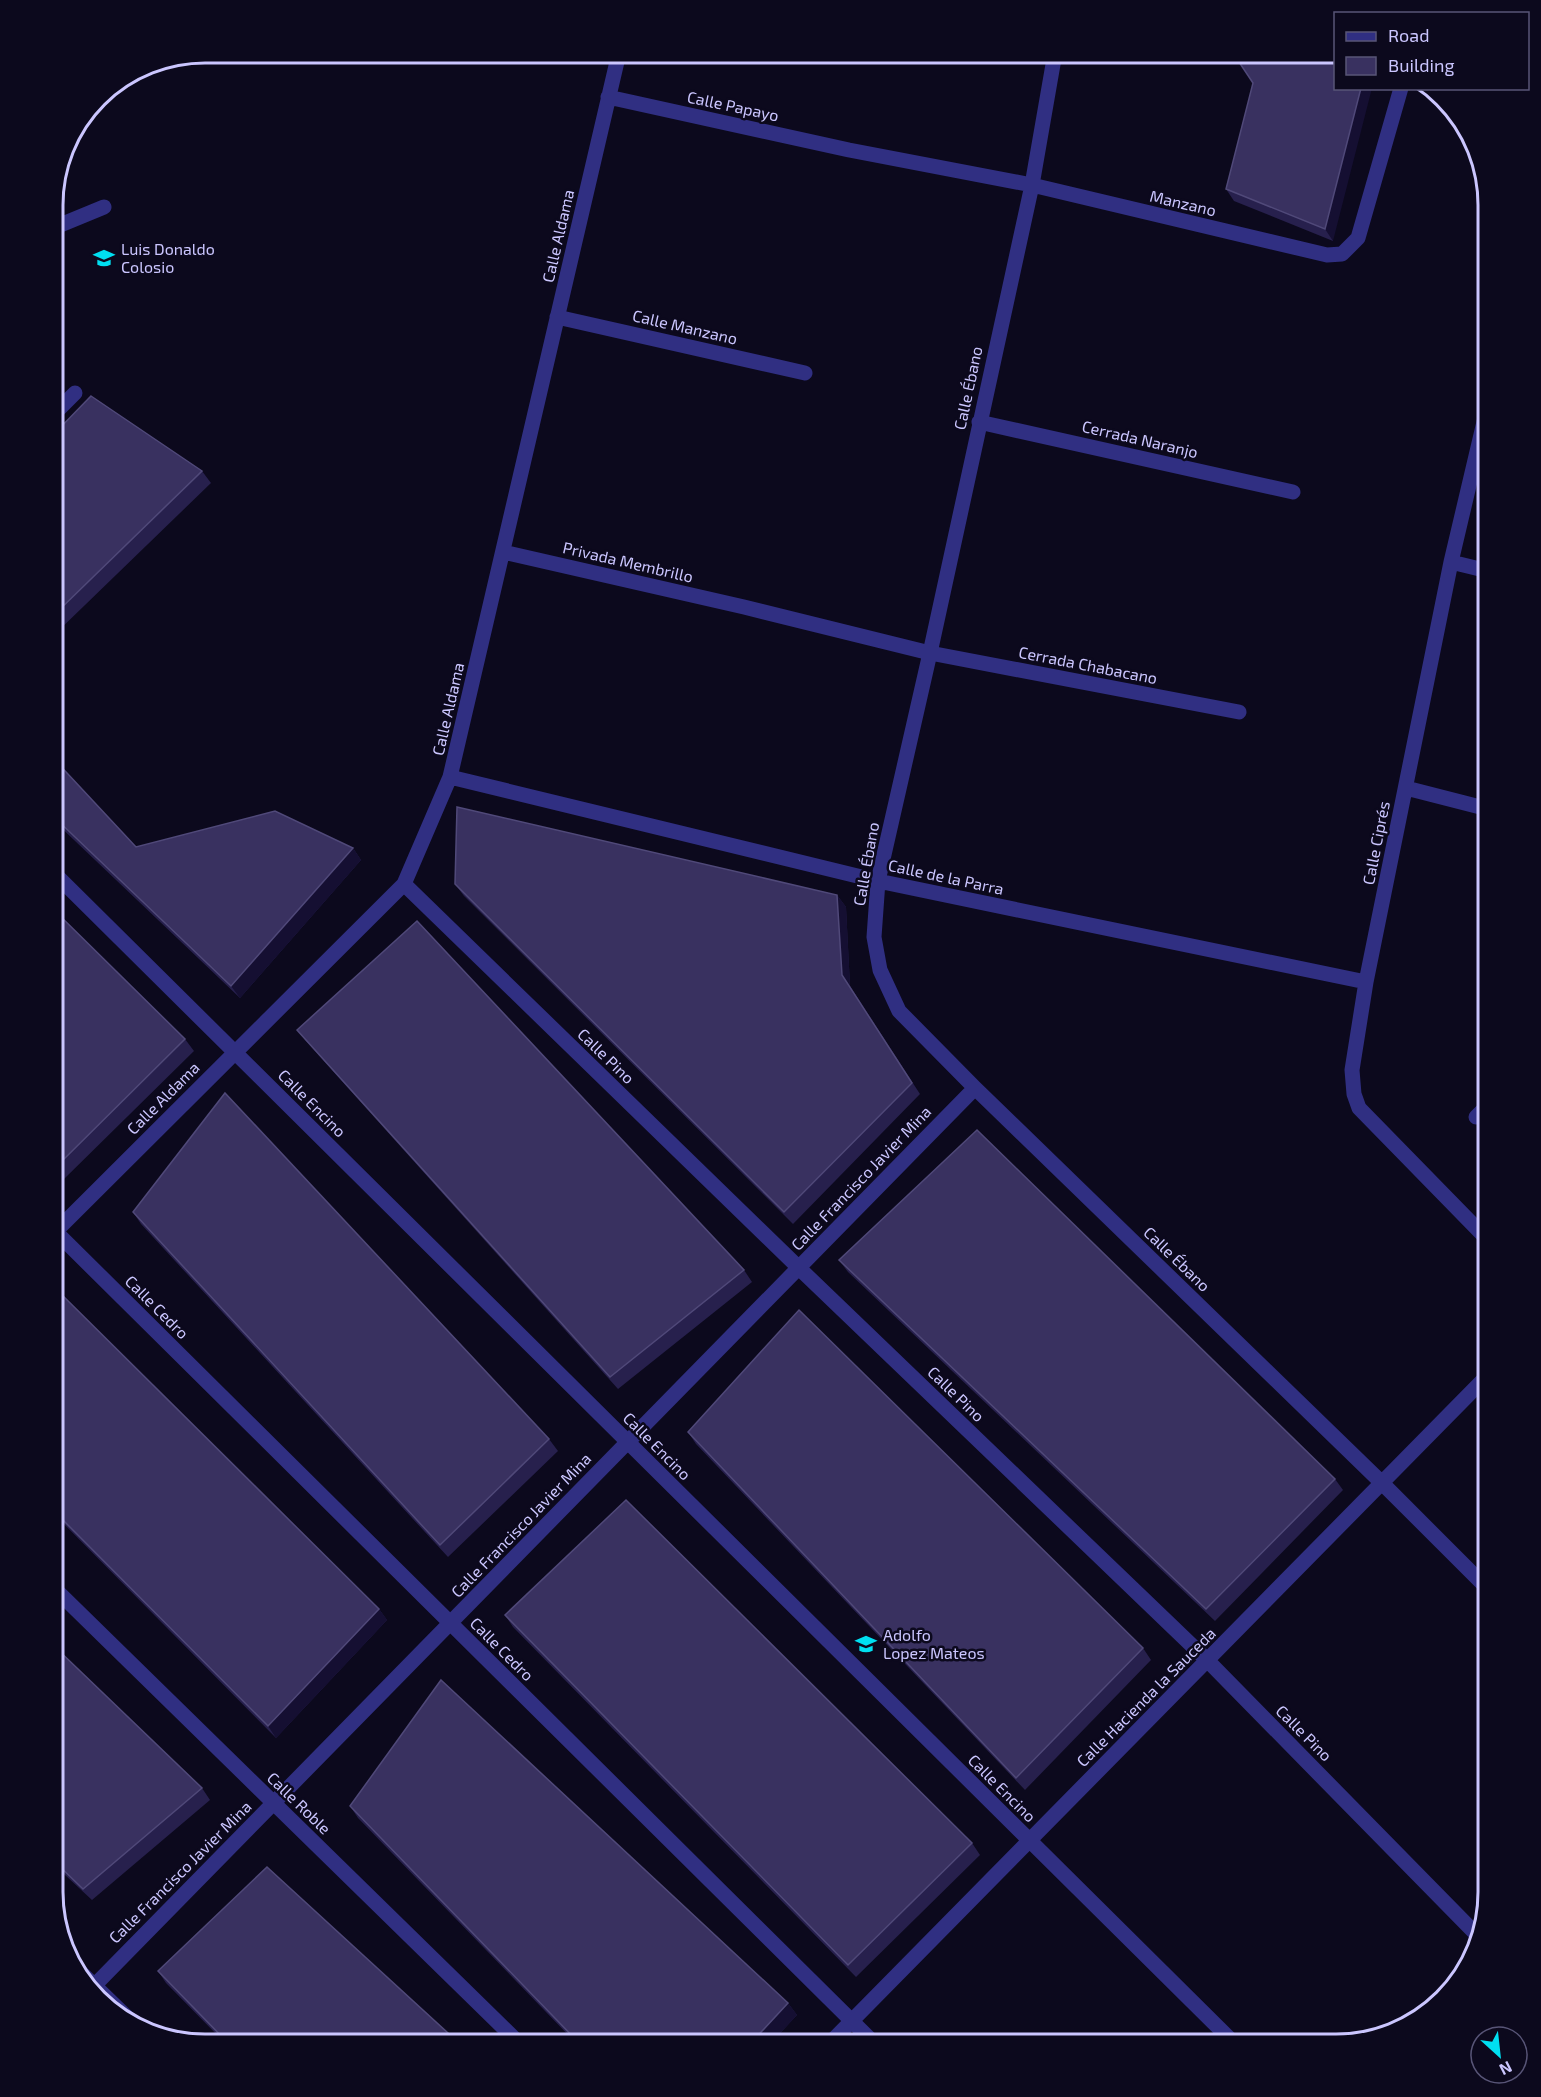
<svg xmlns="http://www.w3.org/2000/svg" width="1541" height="2097" font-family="'Exo 2',sans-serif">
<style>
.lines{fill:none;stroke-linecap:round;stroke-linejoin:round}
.street{stroke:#302f82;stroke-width:15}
.wall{fill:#27204d}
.shaded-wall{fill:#150f32}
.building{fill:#393160;stroke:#504979;stroke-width:1.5}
.labels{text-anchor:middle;stroke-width:5;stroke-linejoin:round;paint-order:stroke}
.street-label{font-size:16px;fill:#cbc6ff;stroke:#0c091d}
.poi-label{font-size:16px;fill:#cbc6ff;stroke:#0c091d;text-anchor:start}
.rim{fill:none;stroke:#cbc6ff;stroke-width:3}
</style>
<rect width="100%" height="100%" fill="#0c091d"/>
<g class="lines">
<!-- street -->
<path class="street" d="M1055,53l-23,132 -102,468 -52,228 -4,56 6,33 19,41 76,77 407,395 106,106
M608,97l241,53 183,35 295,70 15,-1 16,-16 43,-150
M53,228l51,-21
M557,317l248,56
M53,415l22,-22
M979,422l314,70
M503,552l241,55 186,46 309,59
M1451,562l37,9
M450,777l428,104 488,101
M1406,788l82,21
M53,872l1182,1172
M404,884l395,384 408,392 270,275
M1476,1117l12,-12
M53,1229l822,815
M53,1234l351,-350 46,-107 169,-724
M1488,1240l-129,-132 -5,-14 -2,-24 14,-88 85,-420 37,-157
M53,1587l467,457
M72,1964l64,62
M92,1988l883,-900
M829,2044l659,-669"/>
</g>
<!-- wall -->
<path class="wall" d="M1335,53l-2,188 -99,-40 -8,-12z
M53,435l149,36 9,12 -158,153z
M53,758l83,89 217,1 8,12 -121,138 -187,-178z
M455,884l382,11 9,12 4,79 70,108 -127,130 -329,-328z
M53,909l132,130 9,12 -132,130 -9,-9z
M297,1030l447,240 8,12 -134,107 -312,-348z
M133,1212l416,227 9,12 -110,106 -307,-333z
M839,1260l496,219 8,11 -128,131 -367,-349z
M53,1286l326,323 8,11 -111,118 -223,-225z
M688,1432l455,216 8,12 -126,130 -329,-346z
M505,1615l467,228 8,12 -124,122 -343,-350z
M53,1645l149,143 8,12 -118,100 -40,-37z
M350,1806l438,197 9,12 -27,29h-193l-219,-226z
M158,1971l302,73h-234l-60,-61z"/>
<!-- shaded-wall -->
<path class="shaded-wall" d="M1361,88h11l-39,153 -8,-12z
M353,848l8,12 -121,138 -9,-12z
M837,895l9,12 4,79 70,108 -78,-119z
M379,1609l8,11 -111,118 -8,-12z
M788,2003l9,12 -27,29h-20z"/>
<!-- building -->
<path class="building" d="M1233,53h102v35h26l-36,141 -99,-40 27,-106z
M91,396l111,75 -149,145v-181z
M53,758l83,89 139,-36 78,37 -122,138 -178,-170z
M457,807l380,88 5,80 70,108 -128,129 -329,-328z
M53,909l132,130 -131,130 -1,-1z
M417,921l327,349 -134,107 -313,-347z
M225,1093l324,346 -109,106 -307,-333z
M977,1130l358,349 -129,130 -367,-349z
M53,1286l326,323 -111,117 -215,-216z
M799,1310l344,338 -127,130 -328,-346z
M626,1500l346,343 -124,122 -343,-350z
M53,1645l149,143 -119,101 -31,-30z
M441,1680l347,323 -38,41h-170l-230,-238z
M267,1867l193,177h-231l-71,-73z"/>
<!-- icons -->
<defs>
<symbol id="school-bare" viewBox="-9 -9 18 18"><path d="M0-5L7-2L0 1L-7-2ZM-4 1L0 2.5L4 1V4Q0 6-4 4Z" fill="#00dff1" stroke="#0c091d" stroke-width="2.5" paint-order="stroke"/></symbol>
</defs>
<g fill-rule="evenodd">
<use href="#school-bare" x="89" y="243" width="30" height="30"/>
<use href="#school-bare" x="851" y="1629" width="30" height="30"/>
</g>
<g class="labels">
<!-- street labels -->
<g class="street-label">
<text transform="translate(733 106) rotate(12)" y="6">Calle Papayo</text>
<text transform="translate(1183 203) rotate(13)" y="6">Manzano</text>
<text transform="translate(558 236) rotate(-77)" y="6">Calle Aldama</text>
<text transform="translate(685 327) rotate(13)" y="6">Calle Manzano</text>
<text transform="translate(968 388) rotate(-78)" y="6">Calle Ébano</text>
<text transform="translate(1140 439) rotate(13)" y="6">Cerrada Naranjo</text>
<text transform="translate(628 562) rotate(13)" y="6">Privada Membrillo</text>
<text transform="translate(1088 665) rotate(11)" y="6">Cerrada Chabacano</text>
<text transform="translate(448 709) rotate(-77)" y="6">Calle Aldama</text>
<text transform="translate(1376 843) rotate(-79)" y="6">Calle Ciprés</text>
<text transform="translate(866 864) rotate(-80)" y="6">Calle Ébano</text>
<text transform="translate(946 877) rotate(12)" y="6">Calle de la Parra</text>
<text transform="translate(606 1056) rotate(44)" y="6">Calle Pino</text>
<text transform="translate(163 1098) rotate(-45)" y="6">Calle Aldama</text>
<text transform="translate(312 1103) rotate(45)" y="6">Calle Encino</text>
<text transform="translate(861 1178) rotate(-46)" y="6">Calle Francisco Javier Mina</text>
<text transform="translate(1177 1259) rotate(44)" y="6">Calle Ébano</text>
<text transform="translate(157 1307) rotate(45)" y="6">Calle Cedro</text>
<text transform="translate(956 1394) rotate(44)" y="6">Calle Pino</text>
<text transform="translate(657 1446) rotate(45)" y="6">Calle Encino</text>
<text transform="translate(521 1525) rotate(-46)" y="6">Calle Francisco Javier Mina</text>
<text transform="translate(502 1649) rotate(45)" y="6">Calle Cedro</text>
<text transform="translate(1146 1697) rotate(-45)" y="6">Calle Hacienda la Sauceda</text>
<text transform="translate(1304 1733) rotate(45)" y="6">Calle Pino</text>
<text transform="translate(1002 1788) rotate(45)" y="6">Calle Encino</text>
<text transform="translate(299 1803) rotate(44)" y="6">Calle Roble</text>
<text transform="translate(180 1872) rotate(-45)" y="6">Calle Francisco Javier Mina</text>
</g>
<!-- poi labels -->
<g class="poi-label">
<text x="121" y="255">Luis Donaldo<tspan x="121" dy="18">Colosio</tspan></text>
<text x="883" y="1641">Adolfo<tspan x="883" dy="18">Lopez Mateos</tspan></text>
</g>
</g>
<!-- crop -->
<path d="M0 0H1541V2097H0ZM205 63H1336A142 142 0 0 1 1478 205V1892A142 142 0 0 1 1336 2034H205A142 142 0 0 1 63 1892V205A142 142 0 0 1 205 63Z" fill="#0c091d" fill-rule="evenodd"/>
<path class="rim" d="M205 63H1336A142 142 0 0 1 1478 205V1892A142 142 0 0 1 1336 2034H205A142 142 0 0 1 63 1892V205A142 142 0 0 1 205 63Z"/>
<!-- legend -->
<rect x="1334" y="12" width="195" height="78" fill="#0c091d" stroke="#585577" stroke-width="1.5"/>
<rect x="1346" y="32" width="30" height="9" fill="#302f82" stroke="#585577" stroke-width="1.5"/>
<text x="1388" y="42" font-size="18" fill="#cbc6ff">Road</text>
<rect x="1346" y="57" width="30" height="18" fill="#393160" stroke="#585577" stroke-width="1.5"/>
<text x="1388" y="72" font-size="18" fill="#cbc6ff">Building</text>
<!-- north arrow -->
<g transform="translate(1499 2055) rotate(153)"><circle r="28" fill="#0c091d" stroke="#585577" stroke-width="1.5"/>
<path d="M0-4.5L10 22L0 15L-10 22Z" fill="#00dff1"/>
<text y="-9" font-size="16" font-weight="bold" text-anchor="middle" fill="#cbc6ff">N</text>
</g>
</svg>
